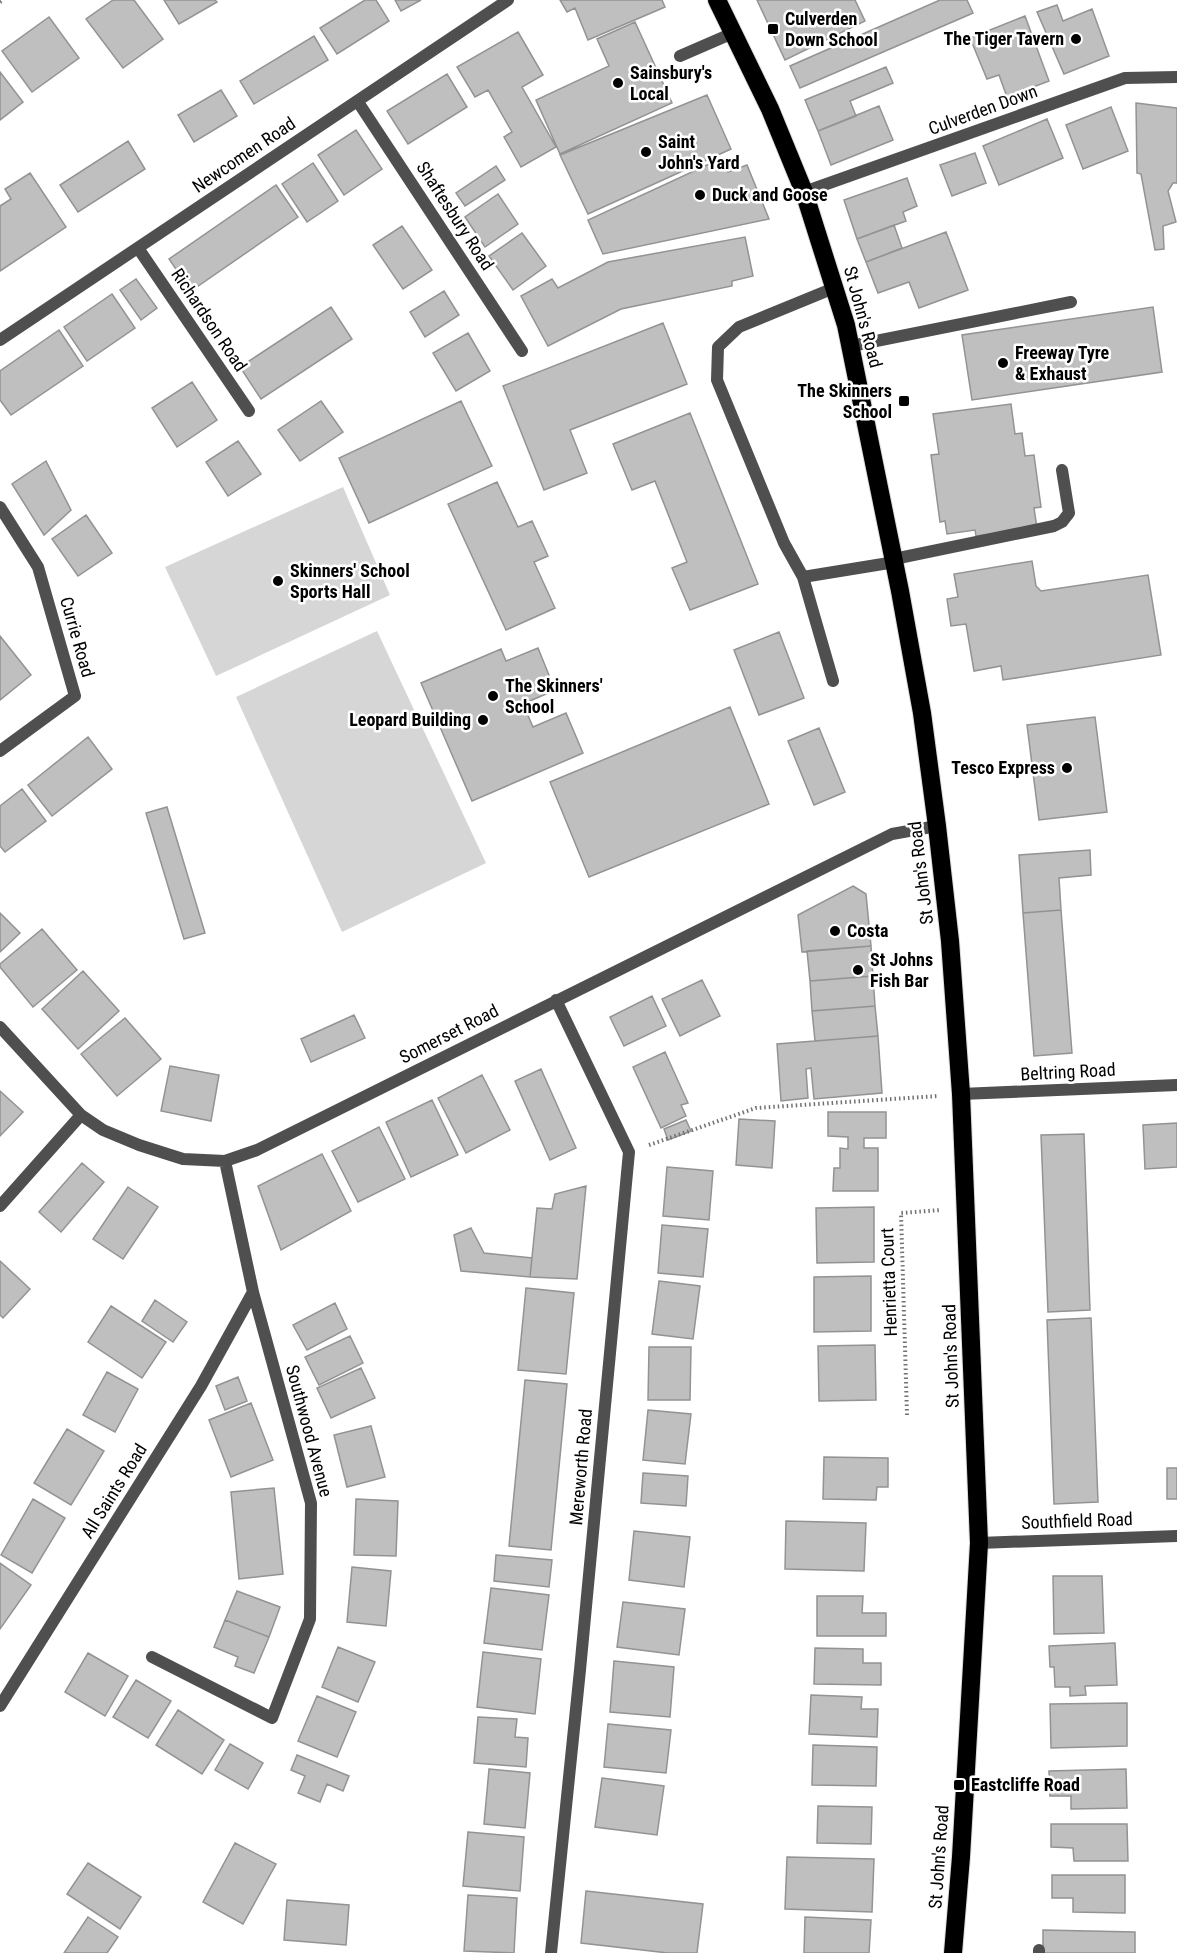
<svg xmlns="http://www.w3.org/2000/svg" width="1177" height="1953" font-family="'Roboto Condensed',sans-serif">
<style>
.green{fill:#d6d6d6}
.building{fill:#bfbfbf;stroke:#939393;stroke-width:1.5}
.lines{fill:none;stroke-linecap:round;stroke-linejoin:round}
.highway-casing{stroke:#dbdbdb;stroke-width:20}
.path{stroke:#717171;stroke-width:4;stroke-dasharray:1.5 3;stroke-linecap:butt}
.lane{stroke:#4f4f4f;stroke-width:12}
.street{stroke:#4f4f4f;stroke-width:12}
.highway{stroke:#000;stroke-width:18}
.poi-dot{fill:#000;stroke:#fff;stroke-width:2}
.labels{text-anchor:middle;stroke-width:5;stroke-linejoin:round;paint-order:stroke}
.poi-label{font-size:18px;font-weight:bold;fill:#000;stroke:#fff;text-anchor:start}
.street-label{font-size:18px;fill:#000;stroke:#fff}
</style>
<rect width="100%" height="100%" fill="#fff"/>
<!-- green -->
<path class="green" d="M343,487l47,108 -174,81 -51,-109z
M377,631l109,232 -144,69 -106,-235z"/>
<!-- building -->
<path class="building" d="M113,0h21l29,39 -40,29 -37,-49z
M164,0h51l2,2 -38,22z
M365,0h11l13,21 -52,33 -17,-26z
M395,0h26l-20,11z
M560,0h102l3,7 -77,33 -13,-32 -8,4z
M757,0h98l10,21 -80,39z
M940,0h27l6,13 -173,75 -10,-22z
M1057,5l6,16 29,-12 17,47 -45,18 -27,-62z
M1025,16l24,65 -42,16 -8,-22 -12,4 -17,-41z
M49,17l30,41 -47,34 -30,-41z
M635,22l37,81 -112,51 -24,-54 73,-34 -12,-27z
M518,32l25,43 -21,12 34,60 -35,20 -17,-30 8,-5 -24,-42 -13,7 -18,-30z
M314,36l14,24 -74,44 -14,-23z
M886,67l7,16 -43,18 6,15 -38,15 -13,-31z
M0,72l23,30 -23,18z
M447,74l20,33 -59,37 -21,-33z
M221,90l16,26 -43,26 -16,-27z
M707,95l24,54 -143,65 -28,-59z
M1136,103l41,5v75h-4l-5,8 8,31 -13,4 1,23 -9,1 -14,-76 -4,-1z
M879,106l14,34 -62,25 -13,-34z
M1111,107l17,44 -45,18 -17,-44z
M1047,119l16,39 -64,27 -16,-39z
M356,130l26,39 -38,26 -26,-40z
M128,141l17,28 -67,43 -18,-27z
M975,153l11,30 -34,13 -12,-31z
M722,158l6,14 19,-7 22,54 -166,35 -15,-34z
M313,163l25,38 -31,21 -25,-38z
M496,166l9,14 -40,26 -9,-13z
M30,173l36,54 -66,44v-65l11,-7 -6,-10z
M907,178l10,28 -14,6 3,9 -49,18 -13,-39z
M276,185l22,32 -107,74 -22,-32z
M498,194l20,30 -33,23 -20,-30z
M894,225l8,23 -36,14 -9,-23z
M402,226l30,44 -29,19 -30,-44z
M946,232l22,58 -49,18 -10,-26 -31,11 -12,-31z
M522,233l24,33 -33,24 -24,-34z
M745,237l8,39 -21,5v5l-111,23 -73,37 -27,-50 31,-17 6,9 50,-26z
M136,279l21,29 -16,12 -21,-30z
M444,291l15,24 -34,22 -15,-25z
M112,294l23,34 -48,33 -23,-34z
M331,307l21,32 -91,60 -21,-32z
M1153,307l9,65 -190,28 -10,-65z
M663,323l24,61 -117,46 17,43 -43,17 -41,-104z
M59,330l24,36 -72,49 -11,-15v-29z
M468,333l22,38 -34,20 -23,-38z
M192,382l25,38 -40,27 -25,-39z
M321,401l22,31 -43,29 -22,-31z
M461,401l31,65 -123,57 -30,-65z
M1011,404l4,30 7,-1 3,23 9,-1 7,52 -7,1 3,20 -61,8 -1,-6 -28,4 -2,-13 -5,1 -9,-67 8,-1 -6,-40z
M690,413l68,171 -68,26 -18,-42 15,-6 -32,-81 -23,9 -19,-46z
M238,441l23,33 -33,22 -22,-34z
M46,461l25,49 -27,25 -32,-51z
M497,482l21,45 14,-6 16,35 -14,6 21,46 -49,22 -58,-126z
M86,515l26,38 -34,23 -26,-37z
M1032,561l4,25 5,5 107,-16 13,80 -158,25 -2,-14 -27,5 -8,-47 -15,2 -4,-27 11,-2 -4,-23z
M779,632l25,66 -45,17 -25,-65z
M0,636l31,39 -31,25z
M538,648l17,42 -32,14 10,23 33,-14 17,40 -111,48 -51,-118 80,-34 5,12z
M730,707l39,97 -180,73 -39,-95z
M1095,717l12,95 -68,8 -12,-95z
M819,728l26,64 -31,13 -26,-64z
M88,737l24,32 -60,47 -24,-31z
M22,789l24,32 -41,31 -5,-6v-40z
M167,807l38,126 -21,6 -38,-126z
M1090,850l1,25 -32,3 2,32 -38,3 -4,-58z
M853,886l13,8 5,52 -69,6 -4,-37z
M1061,910l11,143 -38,3 -11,-143z
M0,913l20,20 -20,19z
M42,929l35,41 -44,37 -33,-40v-3z
M871,946l2,30 -63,5 -3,-30z
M83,971l36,40 -41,38 -36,-40z
M873,976l2,30 -63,5 -2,-30z
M702,980l18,36 -40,20 -18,-37z
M652,996l14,30 -42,20 -14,-29z
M875,1006l3,30 -63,5 -3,-30z
M354,1015l11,23 -54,24 -10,-23z
M125,1018l36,41 -44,37 -36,-42z
M878,1036l4,57 -68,6 -3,-31 -5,1 2,29 -27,3 -4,-57z
M665,1052l23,51 -7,2 5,11 -25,12 -28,-61z
M170,1066l49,9 -8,46 -50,-10z
M541,1069l35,79 -26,12 -35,-79z
M482,1075l28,55 -44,23 -28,-55z
M0,1091l23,21 -23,24z
M432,1100l26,55 -47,22 -25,-55z
M828,1112h58v26h-22v10h14v43h-45l1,-23h6v-20l8,1v-12l-20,-1z
M739,1119l36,2 -3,47 -36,-3z
M686,1120l5,11 -23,9 -4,-11z
M1177,1123v44l-32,2 -2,-44z
M379,1127l26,52 -47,23 -26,-51z
M1084,1134l6,176 -42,2 -7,-177z
M322,1154l29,57 -70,39 -23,-64z
M82,1163l22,19 -43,50 -22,-20z
M667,1167l46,4 -4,49 -46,-4z
M586,1186l-9,93 -47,-2 7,-69 15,1 3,-15z
M128,1187l30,20 -35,52 -30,-20z
M874,1207v55l-57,1 -1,-55z
M662,1225l46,4 -5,48 -45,-4z
M471,1228l13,25 48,5 -2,19 -69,-6 -7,-36z
M0,1261l30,28 -27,29 -3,-3z
M871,1276v55l-57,1v-55z
M659,1281l41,5 -7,53 -41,-5z
M526,1288l48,5 -8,81 -48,-4z
M155,1300l32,22 -14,20 -31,-21z
M335,1303l12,26 -40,21 -14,-25z
M111,1306l55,36 -24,36 -54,-36z
M1091,1318l7,184 -44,2 -7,-184z
M350,1336l13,27 -44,22 -14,-28z
M875,1345l1,55 -57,1 -1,-55z
M649,1347h42l-1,53h-42z
M361,1368l14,30 -44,20 -14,-30z
M107,1372l31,17 -23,43 -32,-17z
M238,1377l9,24 -22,9 -9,-24z
M525,1380l42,4 -16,166 -42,-4z
M251,1403l22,57 -42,17 -22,-57z
M648,1410l43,4 -6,50 -42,-4z
M371,1426l14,51 -38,10 -13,-52z
M67,1429l37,22 -33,54 -37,-22z
M824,1457l64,1v29h-11l-1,13 -53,-1z
M1167,1468h10v31h-10z
M643,1473l45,3 -2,30 -45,-3z
M274,1488l9,86 -44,5 -8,-87z
M33,1499l32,19 -33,55 -31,-18z
M356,1499l42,2 -2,55 -42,-1z
M786,1521l80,2 -2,48 -79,-2z
M634,1531l56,6 -6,50 -55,-7z
M496,1555l56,5 -3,27 -55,-6z
M0,1563l31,22 -31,44z
M352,1567l39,4 -5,55 -39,-4z
M1053,1576h49l2,57 -50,1z
M491,1588l58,7 -7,55 -58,-7z
M237,1591l43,16 -11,30 -44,-17z
M817,1596h46l-1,17h24v23h-69z
M623,1602l62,7 -6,46 -62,-8z
M225,1620l44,17 -15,36 -19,-7 3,-9 -24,-10z
M1115,1643l2,42 -32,1 1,9 -16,1v-9h-15l-1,-20h-4l-1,-21z
M338,1647l37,15 -17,40 -36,-15z
M815,1648l48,1v14h18v22l-67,-1z
M483,1652l58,7 -6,55 -58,-7z
M88,1653l40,23 -23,40 -40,-24z
M614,1661l60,6 -4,50 -60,-5z
M136,1680l35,21 -23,37 -35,-21z
M811,1695l51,2 -1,12h17l-1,28 -68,-3z
M317,1696l39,16 -19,45 -39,-16z
M1127,1703v43l-76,2 -1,-44z
M178,1710l46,30 -22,34 -46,-29z
M478,1717l39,2 -2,18 13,1 -2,29 -52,-4z
M608,1724l63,6 -5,43 -62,-6z
M230,1744l33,19 -15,26 -33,-19z
M813,1745l64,2 -1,39 -64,-1z
M297,1755l52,21 -6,15 -16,-7 -7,18 -22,-9 7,-17 -14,-6z
M489,1769l41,4 -5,55 -41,-4z
M1126,1769l1,39 -56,1v-13h-21l-1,-25z
M602,1778l62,8 -7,49 -62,-8z
M818,1806l54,1 -1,37 -54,-1z
M1051,1824h76l1,37h-54l-1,-13 -22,-1z
M468,1832l56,5 -4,54 -57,-5z
M235,1843l41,21 -33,60 -40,-22z
M787,1857l87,2 -2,53 -87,-3z
M88,1863l53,34 -21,32 -53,-35z
M1052,1875h73v38l-52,-1v-14h-21z
M586,1891l117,13 -6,49h-29l-87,-10z
M468,1895l49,3 -3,55 -50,-2z
M287,1900l62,5 -3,40 -62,-5z
M88,1917l30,20 -11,16h-43z
M805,1917l66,3 -2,33h-65z
M1043,1930l92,2v21h-92z"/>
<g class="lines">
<defs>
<path id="highway" d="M717,0l53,109 34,83 42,133 54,266 22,122 15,113 13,115 11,153 18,449 -18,314 -8,96"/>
</defs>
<!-- highway casing -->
<use href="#highway" class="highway-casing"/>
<!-- path -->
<path class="path" d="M0,2l3,-2
M649,1145l107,-37 182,-12
M907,1415l-6,-202 40,-3"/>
<!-- lane -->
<path class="lane" d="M680,56l53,-23
M834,288l-95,39 -21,20 -1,33 67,163 19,34 92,-15
M851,346l220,-44
M894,559l160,-33 8,-4 7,-9 -7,-43
M803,577l30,104
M1039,1953v-3"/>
<!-- street -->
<path class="street" d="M358,102l164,249
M804,192l321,-114 52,-1
M138,248l111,163
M0,340l508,-340
M0,507l38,60 37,129 -75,55
M0,1027l81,88 22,15 36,15 44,14 42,2 32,-11 635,-316 45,-8
M961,1094l216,-9
M0,1206l81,-91
M979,1543l198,-7
M152,1657l120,61 38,-99 1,-116 -58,-211 -28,-131
M0,1706l201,-320 52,-94
M551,1953l29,-283 49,-518 -73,-152"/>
<!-- highway -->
<use href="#highway" class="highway"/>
</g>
<!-- markers -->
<g class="poi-dot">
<rect x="767" y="23" width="12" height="12" rx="3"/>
<circle cx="1076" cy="39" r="6"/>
<circle cx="618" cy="83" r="6"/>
<circle cx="646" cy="152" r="6"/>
<circle cx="700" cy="195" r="6"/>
<circle cx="1003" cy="363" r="6"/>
<rect x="898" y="395" width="12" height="12" rx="3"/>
<circle cx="278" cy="581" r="6"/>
<circle cx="493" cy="696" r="6"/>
<circle cx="483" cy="720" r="6"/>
<circle cx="1067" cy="768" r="6"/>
<circle cx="835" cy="931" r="6"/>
<circle cx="858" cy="970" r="6"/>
<rect x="953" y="1779" width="12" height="12" rx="3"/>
</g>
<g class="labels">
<!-- poi labels -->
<g class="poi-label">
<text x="785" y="25">Culverden<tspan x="785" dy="21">Down School</tspan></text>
<text x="1064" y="45" text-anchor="end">The Tiger Tavern</text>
<text x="630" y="79">Sainsbury's<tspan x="630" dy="21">Local</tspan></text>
<text x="658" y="148">Saint<tspan x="658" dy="21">John's Yard</tspan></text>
<text x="712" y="201">Duck and Goose</text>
<text x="1015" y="359">Freeway Tyre<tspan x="1015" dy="21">&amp; Exhaust</tspan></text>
<text x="892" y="397" text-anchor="end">The Skinners<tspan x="892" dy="21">School</tspan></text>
<text x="290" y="577">Skinners' School<tspan x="290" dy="21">Sports Hall</tspan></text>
<text x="505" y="692">The Skinners'<tspan x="505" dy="21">School</tspan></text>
<text x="471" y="726" text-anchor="end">Leopard Building</text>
<text x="1055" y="774" text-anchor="end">Tesco Express</text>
<text x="847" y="937">Costa</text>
<text x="870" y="966">St Johns<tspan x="870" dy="21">Fish Bar</tspan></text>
<text x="971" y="1791">Eastcliffe Road</text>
</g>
<!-- street labels -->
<g class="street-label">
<text transform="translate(983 110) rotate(-20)" y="6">Culverden Down</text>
<text transform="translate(244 155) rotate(-34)" y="6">Newcomen Road</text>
<text transform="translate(455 216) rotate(57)" y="6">Shaftesbury Road</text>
<text transform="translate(863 317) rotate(75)" y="6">St John's Road</text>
<text transform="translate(209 320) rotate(56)" y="6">Richardson Road</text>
<text transform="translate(77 637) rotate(74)" y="6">Currie Road</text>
<text transform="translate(921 873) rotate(-97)" y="6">St John's Road</text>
<text transform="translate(449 1034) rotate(-27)" y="6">Somerset Road</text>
<text transform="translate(1068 1072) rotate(-3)" y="6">Beltring Road</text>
<text transform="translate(889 1282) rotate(-92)" y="6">Henrietta Court</text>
<text transform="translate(951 1356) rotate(-92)" y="6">St John's Road</text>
<text transform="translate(309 1431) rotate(75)" y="6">Southwood Avenue</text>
<text transform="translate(581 1467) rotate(-85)" y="6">Mereworth Road</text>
<text transform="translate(114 1491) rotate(-58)" y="6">All Saints Road</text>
<text transform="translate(1077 1521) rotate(-2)" y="6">Southfield Road</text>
<text transform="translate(939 1857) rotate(-86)" y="6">St John's Road</text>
</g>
</g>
</svg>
